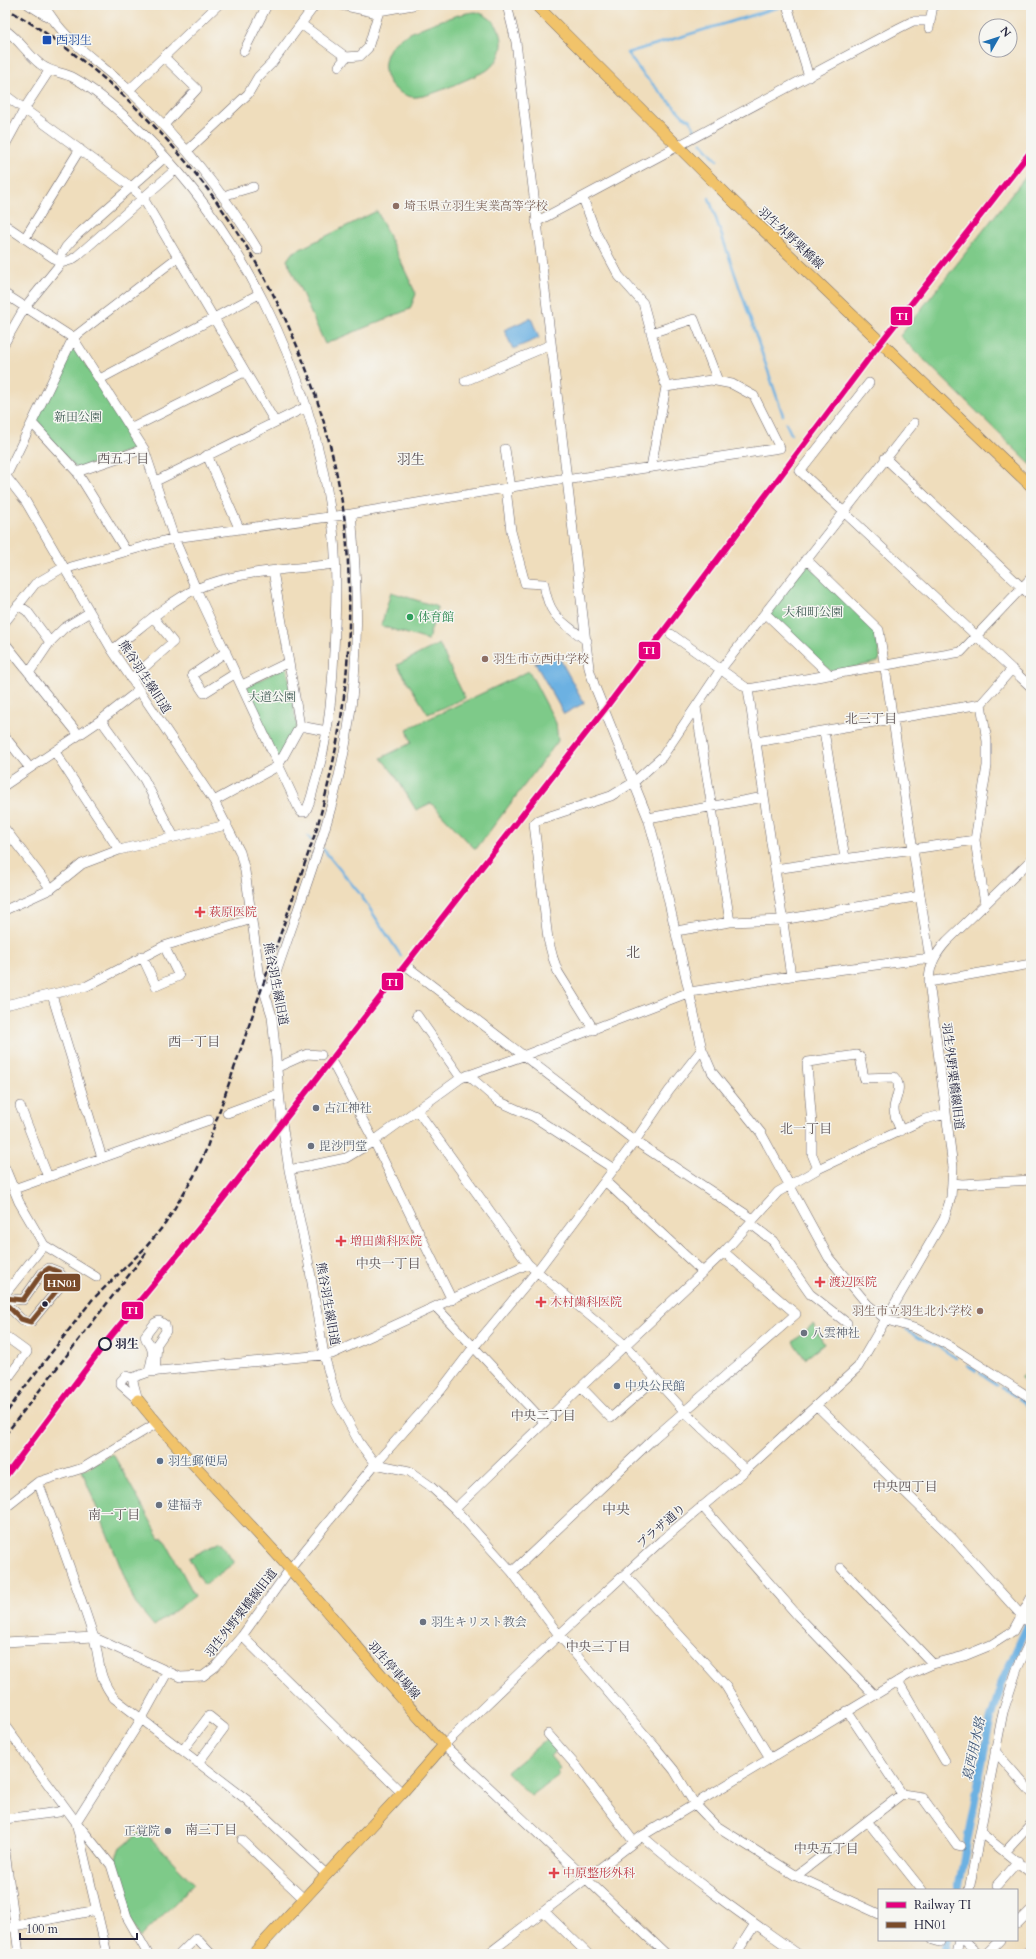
<svg xmlns="http://www.w3.org/2000/svg" width="1036" height="1959" font-family="Cardo,'Noto Serif JP',serif">
<style>
.green{fill:#7eca89;stroke:#507662}
.water{fill:#6cb1e2;stroke:#476a8e}
.lines{fill:none;stroke-linecap:round;stroke-linejoin:round}
.stream{stroke:#6cb1e2;stroke-width:2.5}
.canal{stroke:#6cb1e2;stroke-width:8}
.minor-casing{stroke:#6a6368;stroke-width:10}
.major-casing{stroke:#6a6368;stroke-width:12}
.minor{stroke:#fff;stroke-width:9}
.major{stroke:#f1c36a;stroke-width:11}
.rail{stroke:#22223b;stroke-width:2.5;stroke-dasharray:6 3;stroke-linecap:butt}
.bus-1-casing{stroke:#f6f6f2;stroke-width:8}
.bus-1{stroke:#7a4b2a;stroke-width:5}
.rail-1-casing{stroke:#f6f6f2;stroke-width:9}
.rail-1{stroke:#e5007d;stroke-width:6}
.transit-dot{fill:#1a4fb4;stroke:#f6f6f2;stroke-width:1.5}
.education-dot{fill:#8d6e63;stroke:#f6f6f2;stroke-width:1.5}
.leisure-dot{fill:#2e9e5b;stroke:#f6f6f2;stroke-width:1.5}
.health-dot{fill:#e0444e;stroke:#f6f6f2;stroke-width:1.5}
.worship-dot{fill:#6b7280;stroke:#f6f6f2;stroke-width:1.5}
.bus-dot{fill:#22223b;stroke:#f6f6f2;stroke-width:1.5}
.stop-dot{fill:#f6f6f2;stroke:#22223b;stroke-width:2}
.service-dot{fill:#5c6f8a;stroke:#f6f6f2;stroke-width:1.5}
.labels{text-anchor:middle;stroke-width:3;stroke-linejoin:round;paint-order:stroke}
.transit-label{font-size:12px;fill:#164399;stroke:#f6f6f2;text-anchor:start}
.education-label{font-size:12px;fill:#785e54;stroke:#f6f6f2;text-anchor:start}
.street-label{font-size:12px;fill:#22223b;stroke:#f6f6f2}
.park-label{font-size:12px;fill:#425d56;stroke:#f6f6f2}
.leisure-label{font-size:12px;fill:#27864d;stroke:#f6f6f2;text-anchor:start}
.health-label{font-size:12px;fill:#be3a42;stroke:#f6f6f2;text-anchor:start}
.worship-label{font-size:12px;fill:#5b616d;stroke:#f6f6f2;text-anchor:start}
.stop-label{font-size:12px;font-weight:bold;fill:#22223b;stroke:#f6f6f2;text-anchor:start}
.service-label{font-size:12px;fill:#4e5e75;stroke:#f6f6f2;text-anchor:start}
.neighbourhood-label{font-size:13px;fill:#5b5052;stroke:#f6f6f2}
.water-label{font-size:13px;font-style:italic;fill:#3c5475;stroke:#f6f6f2}
.quarter-label{font-size:14px;fill:#5b5052;stroke:#f6f6f2}
.line-badge{stroke:#f6f6f2;stroke-width:1.5}
.badge-label{font-size:11px;text-anchor:middle;font-weight:bold;fill:#fff}
</style>
<rect width="100%" height="100%" fill="#f6f6f2"/>
<filter id="ink" filterUnits="userSpaceOnUse"><feTurbulence type="fractalNoise" baseFrequency=".025" numOctaves="2"/><feDisplacementMap in="SourceGraphic" scale="8" xChannelSelector="R" yChannelSelector="G"/><feConvolveMatrix kernelMatrix="1 2 1 2 8 2 1 2 1" color-interpolation-filters="sRGB"/></filter>
<filter id="wash" filterUnits="userSpaceOnUse"><feTurbulence type="fractalNoise" baseFrequency=".012" numOctaves="4" result="noise"/><feDisplacementMap in="SourceGraphic" scale="16" xChannelSelector="R" yChannelSelector="G"/><feGaussianBlur stdDeviation="0.9" result="paint"/><feColorMatrix in="noise" values="0 0 0 0 0 0 0 0 0 0 0 0 0 0 0 0 0 1.4 0 .05"/><feComposite in="paint" operator="in"/></filter>
<g filter="url(#wash)">
<rect width="100%" height="100%" fill="#efddbc"/>
<!-- green -->
<path class="green" d="M477,12c29,9 34,42 9,59 -17,7 -53,25 -69,26 -8,1 -18,-4 -24,-10 -13,-14 -10,-35 4,-46 11,-10 65,-30 80,-29z
M1031,170v295l-131,-129z
M377,211l39,83 -6,15 -85,35 -38,-84 5,-7z
M73,345l66,102 -62,22 -42,-46z
M806,562l70,68 4,28 -2,4 -47,10 -63,-59z
M391,592l47,15 -10,33 -47,-14z
M439,644l26,54 -37,16 -31,-49z
M287,666l10,60 -19,34 -32,-73z
M529,671l27,52 2,18 -82,108 -3,-2 -42,-44 -15,7 -21,-35 -14,-17 30,-15 -4,-14z
M813,1324l11,20 -19,15 -12,-17z
M1031,1368v19l-11,-9z
M113,1454l47,84 3,-1 32,59 -41,30 -19,-23 -53,-132z
M220,1542l14,21 -30,22 -15,-27z
M548,1738l9,12 -7,6 10,12 -3,4 2,3 -28,21 -24,-24z
M143,1830l51,54 -54,54 -11,-22 -15,-54 5,-12z"/>
<!-- water -->
<path class="water" d="M531,318l8,20 -26,11 -9,-19z
M556,652l28,51 -20,11 -29,-51z"/>
<g class="lines">
<!-- stream -->
<path class="stream" d="M697,134l-7,-14 -7,-4 -40,-42 -16,-21 156,-47
M701,142l16,18
M709,198l74,217
M786,423l5,11
M308,836l3,4
M323,849l37,45 41,62
M906,1330l30,16
M939,1347l17,11
M967,1365l9,6
M980,1373l18,12
M1002,1388l13,8
M1019,1399l12,11"/>
<!-- canal -->
<path class="canal" d="M958,1890l31,-164 13,-44 29,-64
M944,1954l3,-14"/>
</g>
</g>
<g filter="url(#ink)">
<g class="lines">
<defs>
<path id="minor" d="M29,5l21,13
M44,5c20,37 56,57 86,86 49,47 93,100 128,159
M341,5l32,7 40,-7
M507,5l9,37 73,626 6,19 53,131 10,36 44,195 10,23 49,61 68,125 39,47 19,15 30,9 31,16 78,50 5,5
M787,5l22,72
M301,24l45,33 -7,9
M929,28l4,-23
M5,30c14,9 22,24 35,34 11,9 23,8 34,14 22,12 43,31 61,48 106,100 175,245 196,388 7,44 5,93 3,137 -2,45 -6,92 -20,135 -2,9 -4,18 -9,26h-4l-2,-3 -103,-220 -22,-51 -30,-89 -71,-111 -68,-44
M244,51l23,-46
M164,57l33,32 -33,36
M346,57l14,-1 8,-8 11,-37
M129,90l89,-85
M5,95l126,92 12,11 132,224
M5,145l23,-42 21,-32
M187,151l61,-57 10,-17 14,-14 43,-58
M224,197l5,-3 24,-7
M583,198l13,35 23,43 24,27 23,84 -15,80
M536,222l363,-194 14,-7h17
M5,225l56,38 10,-3 6,-4 98,-86
M25,238l55,-89
M651,333l43,-14 24,62
M5,342l20,-35 36,-44 1,-9 4,-7 10,-11 88,-78
M100,379l159,-85
M465,381l85,-36
M869,383l-69,88 231,216
M32,423l45,49 49,79
M132,428l112,-56
M505,449l6,39
M207,455l32,73
M885,458l146,138
M77,472l67,-23
M5,475l21,27 86,148 102,151 26,51 5,19 15,107 12,38 10,107 7,47 19,89 16,96 13,46 22,41 16,22
M6,476l67,-138 105,-81
M156,481l150,-74
M506,489l5,42 14,52 19,1c5,34 18,37 43,57
M806,559l73,71 50,323 4,7
M66,570l5,-3 103,-29 177,-24 215,-36 6,1 208,-31 -26,-52 -22,-12 -21,-4 -45,7
M18,605l9,6 23,31
M765,613l65,62
M5,622l30,-38 29,-17
M671,634l77,55 213,-37 70,-74
M5,643l74,92
M112,650c27,-20 54,-47 84,-61 42,-19 93,-19 138,-25
M226,652l-34,23 12,18 32,-20
M29,673l21,-31 14,-14 26,-16
M131,679l42,-37 -20,-25
M242,685l47,-23
M748,689l43,287
M696,707l34,215
M101,720l43,59 30,58
M300,726l27,5
M824,731l21,127
M5,737l25,31
M756,742l225,-38
M55,752l64,98
M5,785l96,-65 37,-29
M214,801l64,-35 22,-40 -27,-155
M648,818l116,-21
M5,829l46,60
M775,869l200,-29
M985,904l-10,-64 12,-74v-25l-6,-37 31,-35
M5,910l46,-21 31,-25 37,-14 103,-24 5,-2
M676,931l54,-9 52,-2 138,-24
M142,956l14,30 23,-10 -15,-30
M409,968l226,173 118,78
M929,982l102,-18
M265,994l6,-8 6,-16c26,-77 57,-154 70,-235 13,-77 11,-145 4,-221
M52,995l50,163
M5,1005l82,-19 77,-40 88,-27
M417,1015l44,63
M594,1030l-36,-58 -5,-14 -5,-19 -14,-115 4,-4 73,-24 23,-14 28,-25 59,-88 193,-246
M333,1064l41,77 78,159
M276,1068l31,-14 14,1
M468,1075l30,26 36,16 80,52
M20,1106l28,71
M417,1110l111,154 97,81 60,67 61,58
M227,1113l51,-19
M5,1168l14,34 25,43 52,32
M818,1169l-6,-15v-29l-5,-61 1,-2 49,-7 3,2 4,21 30,-1c10,10 0,22 0,32 0,7 4,15 7,22
M289,1170l57,-12 28,-17 87,-63 62,-22 167,-64 101,-16 131,-17 11,1
M605,1181l98,91
M953,1183l9,1 69,-4
M14,1189l195,-69
M750,1223l23,18 37,53 37,29
M5,1294l39,-49
M5,1298l18,2 19,-27 7,-5 10,4 5,7 -2,5 -31,38h-3l-7,-3 -16,-16
M436,1307l108,115
M5,1336l22,16 -22,30
M149,1372c3,-15 7,-21 -3,-33l-1,-3 10,-13 4,-2 6,4 1,6 -9,13 -2,28
M126,1376l6,2 6,22 -17,-15v-4z
M132,1378l17,-6 183,-18 196,-90
M581,1387l30,31 44,-39
M817,1406l136,133 78,87
M375,1464l34,7 20,14 26,24 57,63 47,63 97,113 18,22 20,33 21,22 81,51 83,38
M38,1482c19,50 38,101 55,153 8,25 3,40 21,63l133,102 80,75
M702,1506l96,110 76,79
M5,1508l33,-26 45,-14 74,-45
M455,1509l126,-122 143,-135 54,-60 40,-23 107,-50 21,-5
M841,1568l92,96
M512,1572l142,-134 142,-124 -72,-62
M625,1575l100,110 45,73
M242,1636l160,157
M5,1642l88,-5 87,40 23,-1 12,-9 27,-31 48,-67 85,-105 66,-74 32,-42 64,-77 98,-130 34,-50 33,-42
M898,1681l47,80
M847,1711l55,83 20,3 35,48 4,1
M5,1726l71,96 35,43 16,52 21,37
M548,1734l30,34 56,74
M183,1750l26,-34 15,12 -26,35
M995,1751l36,41
M5,1819l54,-7 5,-5
M867,1821l55,69
M981,1833l50,40
M642,1836c49,43 103,81 156,118
M242,1840l62,59
M1006,1851l25,-27
M5,1852l14,102
M796,1876l106,-82
M997,1885l21,-24
M969,1890l34,-178 14,-43 14,-30
M544,1911l44,43
M1017,1924l14,-14
M5,1928l92,-18
M933,1940l7,2
M964,1940l15,14
M107,1954l-31,-132 66,-104 26,-47
M180,1954l16,-16 15,16
M488,1954l154,-118 266,-161 25,-11 31,-8 27,-11 22,-14 18,-33
M666,1954l-222,-209 115,-110 103,-95 84,-70 112,-103 86,-148 7,-22 2,-30 -24,-185c0,-17 7,-29 18,-41l84,-81
M736,1954l19,-30
M956,1954l3,-14
M986,1954l14,-14
M1027,1954l1,-2 2,2"/>
<path id="major" d="M536,5l196,195 299,286
M138,1400c47,59 102,112 152,169 52,58 100,119 154,176l-42,48 -149,161"/>
</defs>
<!-- minor casing -->
<use href="#minor" class="minor-casing"/>
<!-- major casing -->
<use href="#major" class="major-casing"/>
<!-- minor -->
<use href="#minor" class="minor"/>
<!-- major -->
<use href="#major" class="major"/>
<!-- rail -->
<path class="rail" d="M5,8c28,15 54,34 79,54 139,110 234,276 260,453 3,23 4,47 5,71 2,88 -9,160 -33,245l-110,319 -12,26 -29,48 -19,23 -54,53 -71,92 -16,23
M5,1435l141,-182"/>
<defs>
<path id="bus-1" d="M5,1298l18,2 19,-27 7,-5 10,4 5,7 -2,5 -31,38 -10,-3 -16,-16"/>
</defs>
<!-- bus-1 casing -->
<use href="#bus-1" class="bus-1-casing"/>
<!-- bus-1 -->
<use href="#bus-1" class="bus-1"/>
<defs>
<path id="rail-1" d="M5,1477l102,-136 108,-132 390,-500 270,-359 156,-199"/>
</defs>
<!-- rail-1 casing -->
<use href="#rail-1" class="rail-1-casing"/>
<!-- rail-1 -->
<use href="#rail-1" class="rail-1"/>
</g>
</g>
<!-- markers -->
<rect class="transit-dot" x="42" y="35" width="10" height="10" rx="2"/>
<g class="education-dot">
<circle cx="396" cy="206" r="4"/>
<circle cx="485" cy="659" r="4"/>
<circle cx="980" cy="1311" r="4"/>
</g>
<circle class="leisure-dot" cx="410" cy="617" r="4"/>
<g class="health-dot">
<path d="M198 906h4v4h4v4h-4v4h-4v-4h-4v-4h4z"/>
<path d="M339 1235h4v4h4v4h-4v4h-4v-4h-4v-4h4z"/>
<path d="M818 1276h4v4h4v4h-4v4h-4v-4h-4v-4h4z"/>
<path d="M539 1296h4v4h4v4h-4v4h-4v-4h-4v-4h4z"/>
<path d="M552 1867h4v4h4v4h-4v4h-4v-4h-4v-4h4z"/>
</g>
<g class="worship-dot">
<circle cx="316" cy="1108" r="4"/>
<circle cx="311" cy="1146" r="4"/>
<circle cx="804" cy="1333" r="4"/>
<circle cx="159" cy="1505" r="4"/>
<circle cx="423" cy="1622" r="4"/>
<circle cx="168" cy="1831" r="4"/>
</g>
<circle class="bus-dot" cx="45" cy="1304" r="3.5"/>
<circle class="stop-dot" cx="105" cy="1344" r="6"/>
<g class="service-dot">
<circle cx="617" cy="1386" r="4"/>
<circle cx="160" cy="1461" r="4"/>
</g>
<g class="labels">
<!-- transit labels -->
<g class="transit-label">
<text x="56" y="44">西羽生</text>
</g>
<!-- education labels -->
<g class="education-label">
<text x="404" y="210">埼玉県立羽生実業高等学校</text>
<text x="493" y="663">羽生市立西中学校</text>
<text x="972" y="1315" text-anchor="end">羽生市立羽生北小学校</text>
</g>
<!-- street labels -->
<g class="street-label">
<text transform="translate(791 238) rotate(43)" y="4">羽生外野栗橋線</text>
<text transform="translate(145 677) rotate(57)" y="4">熊谷羽生線旧道</text>
<text transform="translate(276 984) rotate(79)" y="4">熊谷羽生線旧道</text>
<text transform="translate(953 1076) rotate(83)" y="4">羽生外野栗橋線旧道</text>
<text transform="translate(328 1304) rotate(80)" y="4">熊谷羽生線旧道</text>
<text transform="translate(661 1526) rotate(-41)" y="4">プラザ通り</text>
<text transform="translate(241 1613) rotate(-52)" y="4">羽生外野栗橋線旧道</text>
<text transform="translate(394 1670) rotate(49)" y="4">羽生停車場線</text>
</g>
<!-- park labels -->
<g class="park-label">
<text x="78" y="421">新田公園</text>
<text x="813" y="616">大和町公園</text>
<text x="272" y="701">大道公園</text>
</g>
<!-- leisure labels -->
<g class="leisure-label">
<text x="418" y="621">体育館</text>
</g>
<!-- health labels -->
<g class="health-label">
<text x="209" y="916">萩原医院</text>
<text x="350" y="1245">増田歯科医院</text>
<text x="829" y="1286">渡辺医院</text>
<text x="550" y="1306">木村歯科医院</text>
<text x="563" y="1877">中原整形外科</text>
</g>
<!-- worship labels -->
<g class="worship-label">
<text x="324" y="1112">古江神社</text>
<text x="319" y="1150">毘沙門堂</text>
<text x="812" y="1337">八雲神社</text>
<text x="167" y="1509">建福寺</text>
<text x="431" y="1626">羽生キリスト教会</text>
<text x="160" y="1835" text-anchor="end">正覚院</text>
</g>
<!-- stop labels -->
<g class="stop-label">
<text x="115" y="1348">羽生</text>
</g>
<!-- service labels -->
<g class="service-label">
<text x="625" y="1390">中央公民館</text>
<text x="168" y="1465">羽生郵便局</text>
</g>
<!-- neighbourhood labels -->
<g class="neighbourhood-label">
<text x="123" y="463">西五丁目</text>
<text x="871" y="723">北三丁目</text>
<text x="194" y="1046">西一丁目</text>
<text x="806" y="1133">北一丁目</text>
<text x="388" y="1268">中央一丁目</text>
<text x="543" y="1420">中央二丁目</text>
<text x="905" y="1491">中央四丁目</text>
<text x="114" y="1519">南一丁目</text>
<text x="598" y="1651">中央三丁目</text>
<text x="211" y="1834">南三丁目</text>
<text x="826" y="1853">中央五丁目</text>
</g>
<!-- water labels -->
<g class="water-label">
<text transform="translate(973 1749) rotate(-78)" y="5">葛西用水路</text>
</g>
<!-- quarter labels -->
<g class="quarter-label">
<text x="411" y="464">羽生</text>
<text x="633" y="957">北</text>
<text x="616" y="1514">中央</text>
</g>
</g>
<g class="line-badge">
<rect x="890" y="306" width="23" height="20" rx="4" fill="#e5007d"/>
<rect x="638" y="641" width="23" height="19" rx="4" fill="#e5007d"/>
<rect x="381" y="972" width="23" height="19" rx="4" fill="#e5007d"/>
<rect x="43" y="1273" width="38" height="19" rx="4" fill="#7a4b2a"/>
<rect x="121" y="1301" width="23" height="19" rx="4" fill="#e5007d"/>
</g>
<g class="badge-label">
<text x="902" y="320">TI</text>
<text x="649" y="654">TI</text>
<text x="392" y="986">TI</text>
<text x="62" y="1287">HN01</text>
<text x="132" y="1314">TI</text>
</g>
<!-- margin -->
<rect width="1036" height="1959" fill="none" stroke="#f6f6f2" stroke-width="20"/>
<!-- legend -->
<rect x="878" y="1889" width="140" height="52" fill="#f6f6f2" stroke="#a1a1a9"/>
<rect x="886" y="1902" width="20" height="6" fill="#e5007d" stroke="#a1a1a9"/>
<text x="914" y="1909" font-size="12" fill="#22223b">Railway TI</text>
<rect x="886" y="1922" width="20" height="6" fill="#7a4b2a" stroke="#a1a1a9"/>
<text x="914" y="1929" font-size="12" fill="#22223b">HN01</text>
<!-- north arrow -->
<g transform="translate(998 38) rotate(51)"><circle r="19" fill="#f6f6f2" stroke="#a1a1a9"/>
<path d="M0-3L7 15L0 10L-7 15Z" fill="#1f6fb2"/>
<text y="-6" font-size="11" font-weight="bold" text-anchor="middle" fill="#22223b">N</text>
</g>
<!-- scale -->
<path d="M20 1933v6h117v-6" fill="none" stroke="#22223b" stroke-width="2"/>
<text x="26" y="1933" font-size="12" fill="#22223b" stroke="#f6f6f2" stroke-width="3" paint-order="stroke">100 m</text>
</svg>
